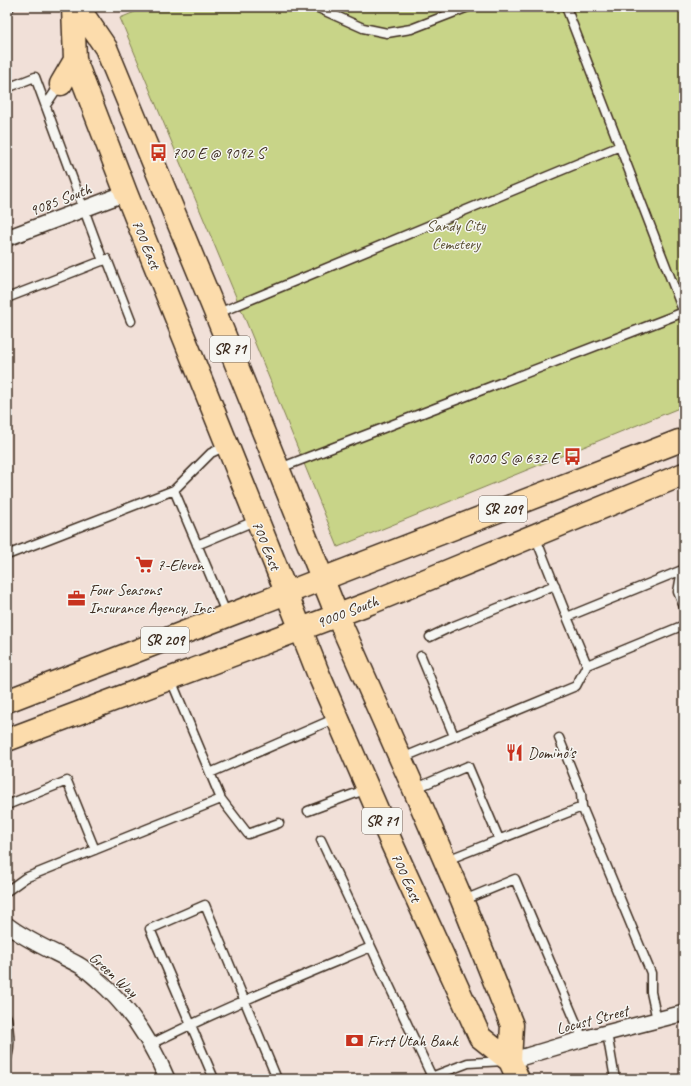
<svg xmlns="http://www.w3.org/2000/svg" width="691" height="1086" font-family="Caveat,sans-serif">
<style>
.green{fill:#c8d488;stroke:#827f53}
.lines{fill:none;stroke-linecap:round;stroke-linejoin:round}
.service-casing{stroke:#3b2a1e;stroke-width:11}
.minor-casing{stroke:#3b2a1e;stroke-width:18}
.primary-casing{stroke:#3b2a1e;stroke-width:25}
.service{stroke:#f6f6f2;stroke-width:8}
.minor{stroke:#f6f6f2;stroke-width:15}
.primary{stroke:#fcdcac;stroke-width:22}
.labels{text-anchor:middle;stroke-width:3;stroke-linejoin:round;paint-order:stroke}
.shield{fill:#f6f6f2;stroke:#73675e;stroke-width:1}
.shield-label{font-size:15px;font-weight:bold;fill:#3b2a1e}
.poi-label{font-size:16px;fill:#3b2a1e;stroke:#f6f6f2;text-anchor:start}
.street-label{font-size:16px;fill:#3b2a1e;stroke:#f6f6f2}
.park-label{font-size:16px;fill:#5e5438;stroke:#f6f6f2}
</style>
<rect width="100%" height="100%" fill="#f1e0d8"/>
<filter id="ink" filterUnits="userSpaceOnUse"><feTurbulence type="fractalNoise" baseFrequency=".025" numOctaves="2"/><feDisplacementMap in="SourceGraphic" scale="8" xChannelSelector="R" yChannelSelector="G"/><feConvolveMatrix kernelMatrix="1 2 1 2 8 2 1 2 1" color-interpolation-filters="sRGB"/></filter>
<g filter="url(#ink)">
<!-- green -->
<path class="green" d="M147,7h537v399l-346,141 -99,-243 -119,-286z"/>
<g class="lines">
<defs>
<path id="service" d="M316,7l47,21 24,5 24,-4 57,-22
M566,7l118,306
M7,8l3,-1
M7,88l28,-11 68,184
M46,105l14,-21
M7,298l100,-39 24,62
M216,314l404,-168
M280,468l404,-156
M174,490l37,-37 15,-7
M535,536l32,81
M197,545l60,-25
M7,555l167,-65 53,125
M684,569l-2,1 -4,22 6,15
M682,570l-115,47 20,48 97,-40
M430,637l21,-10 104,-42
M421,656l33,80
M171,680l50,119
M559,738l22,55 1,14
M402,758l174,-72 11,-21
M210,773l126,-55
M414,789l54,-23 31,73
M7,805l60,-24 28,69
M308,811l59,-22
M321,840l111,237
M447,860l135,-53 69,166v19l6,28
M7,891l18,-13 196,-79 27,35 31,-11
M464,900l51,-21 68,160
M7,1018c2,13 4,27 0,40
M607,1033l8,46
M151,1044c72,-36 146,-66 220,-97
M214,1079l-64,-150 55,-24 72,174
M426,1079l42,-16 36,-2"/>
<path id="minor" d="M7,238l119,-45
M7,925c22,17 48,27 72,40 7,4 13,10 19,15 32,28 53,60 69,99
M510,1061l73,-22 101,-26"/>
<path id="primary" d="M73,7l2,53 51,133 149,371 43,109 74,171 88,193 30,24
M78,7l28,41 110,266 121,301 77,174 48,111 50,125 -2,36 8,18
M61,84l14,-24
M7,701l672,-260h5
M7,740l363,-137 314,-129"/>
</defs>
<!-- service casing -->
<use href="#service" class="service-casing"/>
<!-- minor casing -->
<use href="#minor" class="minor-casing"/>
<!-- primary casing -->
<use href="#primary" class="primary-casing"/>
<!-- service -->
<use href="#service" class="service"/>
<!-- minor -->
<use href="#minor" class="minor"/>
<!-- primary -->
<use href="#primary" class="primary"/>
</g>
</g>
<!-- icons -->
<defs>
<symbol id="bus-bare" viewBox="-9 -9 18 18"><path d="M-5-6H5V4H4V6H2V4H-2V6H-4V4H-5ZM-3.5-4V0h7V-4ZM-3.5 1.2v1.5H-2V1.2ZM2 1.2v1.5H3.5V1.2Z" fill="#c8321e" stroke="#f6f6f2" stroke-width="2.5" paint-order="stroke"/></symbol>
<symbol id="supermarket-bare" viewBox="-9 -9 18 18"><path d="M-6-5.5h2.5l.6 2H6L4.5 2H-2.5L-4.4-4H-6ZM-1.5 3.2a1.3 1.3 0 1 0 .1 0ZM3 3.2a1.3 1.3 0 1 0 .1 0Z" fill="#c8321e" stroke="#f6f6f2" stroke-width="2.5" paint-order="stroke"/></symbol>
<symbol id="office-bare" viewBox="-9 -9 18 18"><path d="M-6-3h4V-5.5h4V-3h4V5H-6ZM-1-4.5V-3h2v-1.5ZM-6 0V1H6V0Z" fill="#c8321e" stroke="#f6f6f2" stroke-width="2.5" paint-order="stroke"/></symbol>
<symbol id="restaurant-bare" viewBox="-9 -9 18 18"><path d="M-5-6h1v4h1v-4h1v4h1v-4h1v5L-1.5 .5V6h-2V.5L-5-1ZM5-6V6H3V1.5H1.5Q1.5-4 5-6Z" fill="#c8321e" stroke="#f6f6f2" stroke-width="2.5" paint-order="stroke"/></symbol>
<symbol id="bank-bare" viewBox="-9 -9 18 18"><path d="M-6-4H6V4H-6ZM0-2.3a2.3 2.3 0 1 0 0 4.6a2.3 2.3 0 1 0 0-4.6Z" fill="#c8321e" stroke="#f6f6f2" stroke-width="2.5" paint-order="stroke"/></symbol>
</defs>
<g fill-rule="evenodd">
<use href="#bus-bare" x="146" y="140" width="25" height="25"/>
<use href="#bus-bare" x="560" y="444" width="25" height="25"/>
<use href="#supermarket-bare" x="132" y="552" width="25" height="25"/>
<use href="#office-bare" x="64" y="586" width="25" height="25"/>
<use href="#restaurant-bare" x="502" y="740" width="25" height="25"/>
<use href="#bank-bare" x="342" y="1028" width="25" height="25"/>
</g>
<g class="labels">
<!-- shield labels -->
<g class="shield">
<rect x="210" y="336" width="40" height="26" rx="3"/>
<rect x="479" y="496" width="48" height="26" rx="3"/>
<rect x="141" y="627" width="48" height="26" rx="3"/>
<rect x="362" y="808" width="40" height="26" rx="3"/>
</g>
<g class="shield-label">
<text x="230" y="354">SR 71</text>
<text x="503" y="514">SR 209</text>
<text x="165" y="645">SR 209</text>
<text x="382" y="826">SR 71</text>
</g>
<!-- poi labels -->
<g class="poi-label">
<text x="172" y="158">700 E @ 9092 S</text>
<text x="559" y="463" text-anchor="end">9000 S @ 632 E</text>
<text x="157" y="570">7-Eleven</text>
<text x="89" y="595">Four Seasons<tspan x="89" dy="18">Insurance Agency, Inc.</tspan></text>
<text x="528" y="758">Domino's</text>
<text x="367" y="1046">First Utah Bank</text>
</g>
<!-- street labels -->
<g class="street-label">
<text transform="translate(60 199) rotate(-21)" y="6">9085 South</text>
<text transform="translate(147 244) rotate(68)" y="6">700 East</text>
<text transform="translate(267 545) rotate(68)" y="6">700 East</text>
<text transform="translate(347 611) rotate(-21)" y="6">9000 South</text>
<text transform="translate(407 877) rotate(66)" y="6">700 East</text>
<text transform="translate(114 974) rotate(42)" y="6">Green Way</text>
<text transform="translate(592 1019) rotate(-15)" y="6">Locust Street</text>
</g>
<!-- park labels -->
<g class="park-label">
<text x="456" y="231">Sandy City<tspan x="456" dy="18">Cemetery</tspan></text>
</g>
</g>
<!-- margin -->
<rect width="691" height="1086" fill="none" stroke="#f6f6f2" stroke-width="24"/>
<rect x="12" y="12" width="667" height="1062" fill="none" stroke="#3b2a1e" stroke-width="1.5" filter="url(#ink)"/>
</svg>
